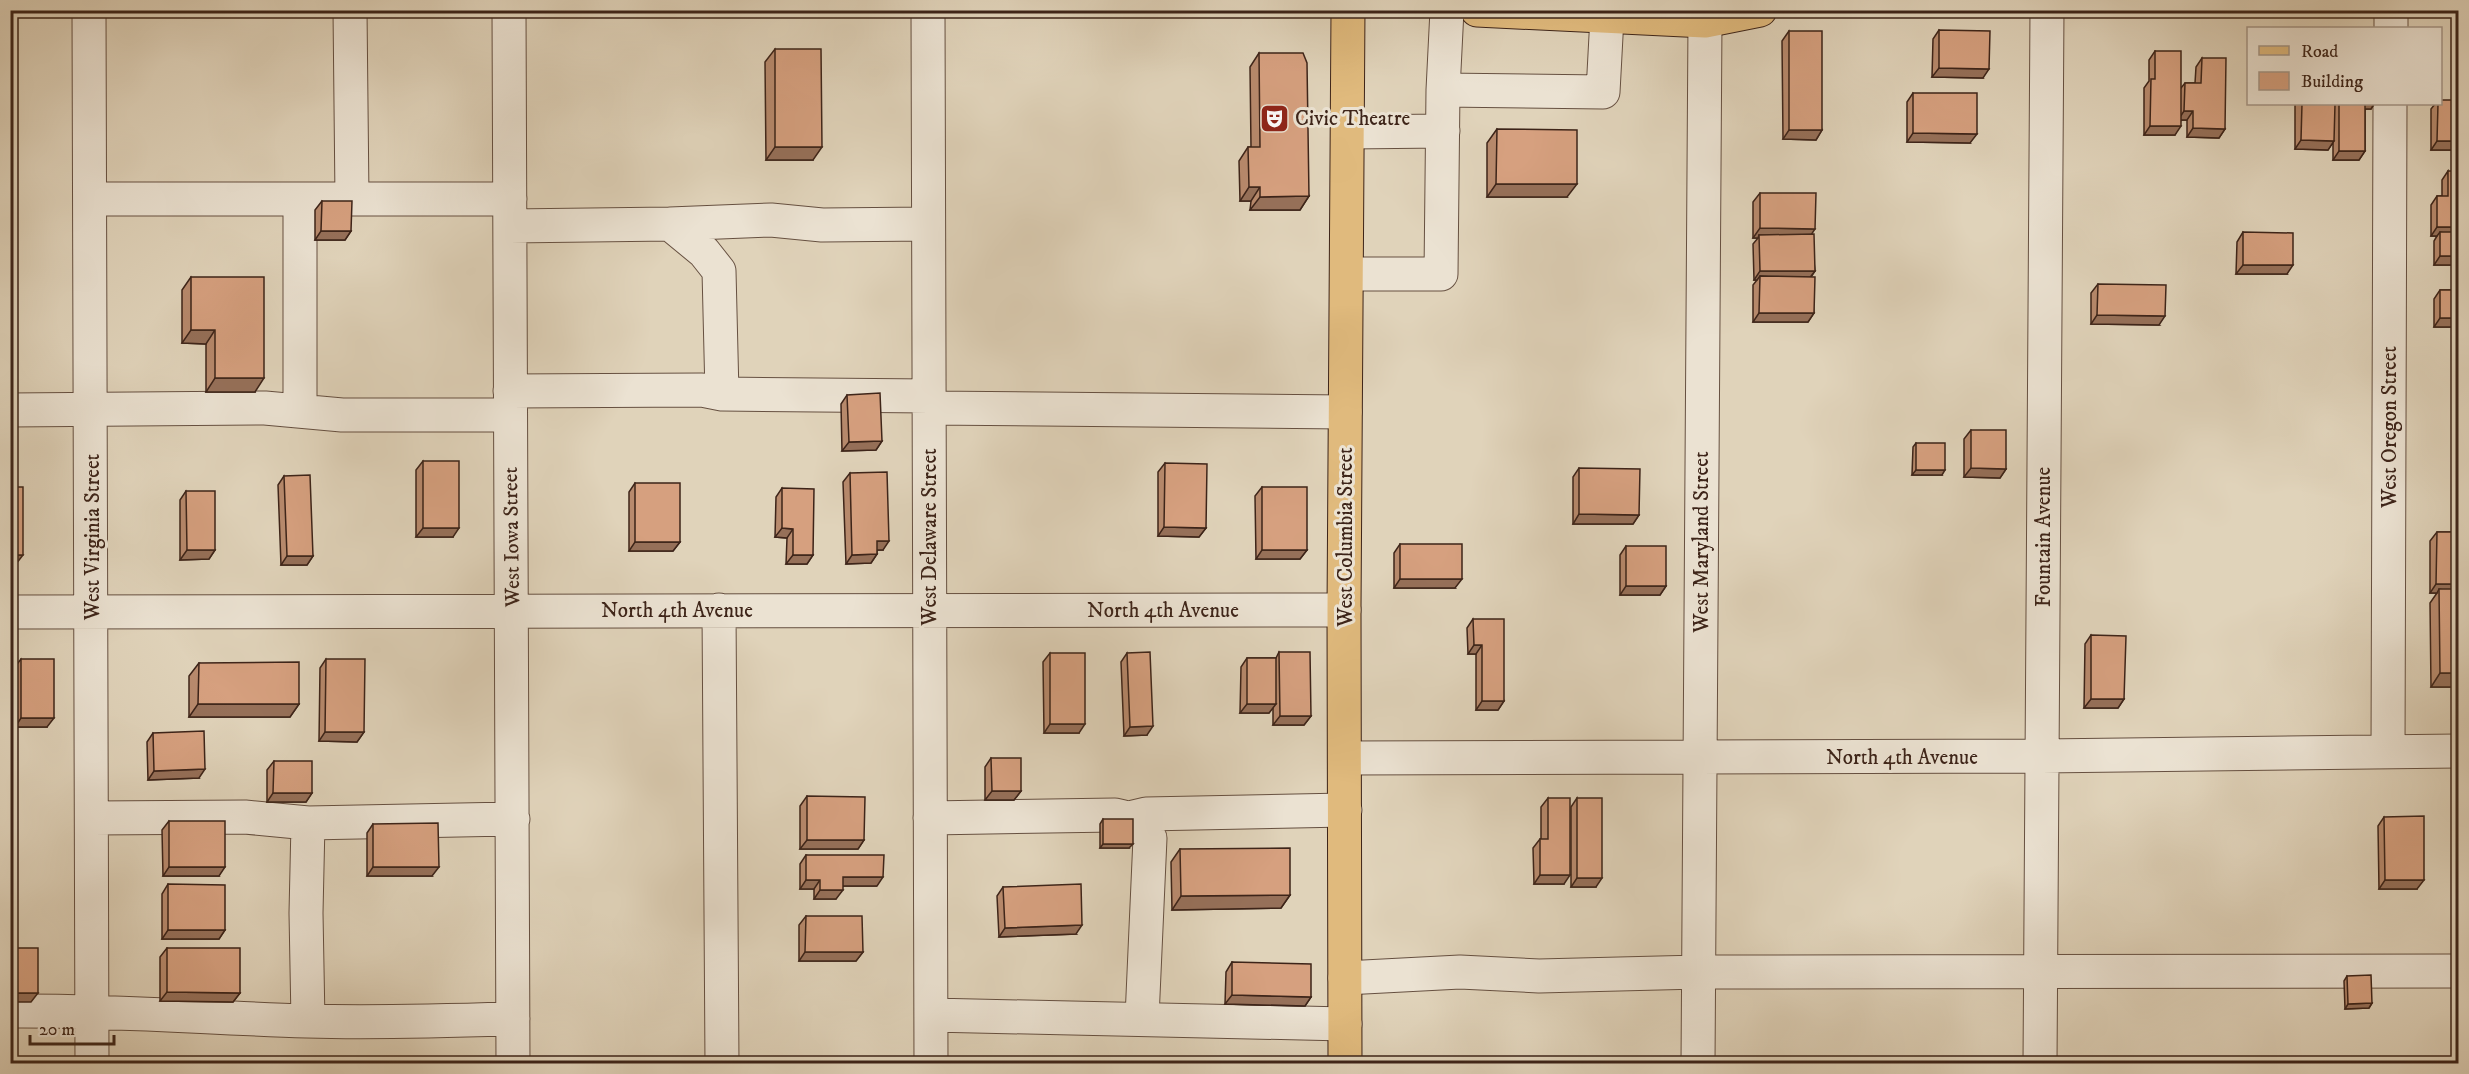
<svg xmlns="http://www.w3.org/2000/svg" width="2469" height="1074" font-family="'IM FELL DW Pica',serif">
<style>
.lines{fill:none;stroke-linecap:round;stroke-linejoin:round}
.minor-casing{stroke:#665041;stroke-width:35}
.major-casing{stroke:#3d2419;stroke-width:35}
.minor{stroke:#ebe2d2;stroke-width:33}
.major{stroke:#e0ba7d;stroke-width:33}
.wall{fill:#b88a6d;stroke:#3d2419;stroke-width:1.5}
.shaded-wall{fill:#967059;stroke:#3d2419;stroke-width:1.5}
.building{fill:#d6a07f;stroke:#3d2419;stroke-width:1.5}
.labels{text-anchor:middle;stroke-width:6;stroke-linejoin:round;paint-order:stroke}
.poi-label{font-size:21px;fill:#3d2419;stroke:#ebe2d2;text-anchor:start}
.street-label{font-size:21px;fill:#3d2419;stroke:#ebe2d2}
</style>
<rect width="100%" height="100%" fill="#e0d3ba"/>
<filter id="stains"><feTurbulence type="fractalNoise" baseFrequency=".00333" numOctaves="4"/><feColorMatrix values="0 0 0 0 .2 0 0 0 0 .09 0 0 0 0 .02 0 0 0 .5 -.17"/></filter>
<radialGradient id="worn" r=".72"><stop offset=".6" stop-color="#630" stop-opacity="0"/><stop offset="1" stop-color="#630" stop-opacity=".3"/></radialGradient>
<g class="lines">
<defs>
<path id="minor" d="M89,10l3,1054
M350,10l2,189
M509,10l4,1054
M928,10l3,1054
M2391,28v-18
M1443,90l4,-80
M1348,132l95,-1
M90,199h420
M300,199v212
M670,224l101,-4 51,5 106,-1
M510,226l160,-2 34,28 15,19 3,123
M1347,274h94l2,-184 160,2 4,-75
M510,391l192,-1 20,4 207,2
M929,408l416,4
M10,410l255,-2 77,7h168
M719,610l3,454
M10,612l1334,-2
M2388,751l2,-647
M1345,758l697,-2 416,-5
M93,818l152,-1 63,6 205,-4
M930,818l185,-3c17,3 26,8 35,23l-8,180
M1129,818l17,-4 199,-4
M1345,978l115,-6 79,4 160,-4 759,-1
M10,1011c100,-1 198,7 297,10 69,2 137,0 206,-2
M931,1015l414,9
M308,1021l-2,-108 2,-90
M1698,1064l7,-1043
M2040,1064l7,-1054"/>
<path id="major" d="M1477,10l228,11 55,-11
M1345,1064l-1,-454 4,-600"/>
</defs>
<!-- minor casing -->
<use href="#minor" class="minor-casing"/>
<!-- major casing -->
<use href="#major" class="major-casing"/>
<!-- minor -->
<use href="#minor" class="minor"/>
<!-- major -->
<use href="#major" class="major"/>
</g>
<!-- wall -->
<path class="wall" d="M1939,30l44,48 -51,-1 1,-38z
M1789,31l33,99 -6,10 -33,-1 -1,-98z
M775,49l38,111h-47l-1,-98z
M2155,51l26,37 4,-5h10l1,-16 6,-9 23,71 -6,9 -32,-1v-17h-6l-6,15h-31v-47l5,-7v-21z
M1259,53l50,143 -9,14h-50l1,-9h-11l-1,-40 9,-14h3l-1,-80z
M1913,93l57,50 -63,-1v-40z
M2295,104h79l-3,5h-6v42l-6,9h-26v-18l-5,8 -33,-1z
M2435,104h5l18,46h-27v-41z
M1497,129l70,68h-80v-54z
M2448,171l10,94h-24v-24l3,-5h-6v-31l6,-9h5v-16z
M1760,193l51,41 4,37 -4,6 3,36 -6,9h-55v-37l4,-5h-3l-1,-36 5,-6h-5v-36z
M322,201l29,30 -6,9h-30v-30z
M2243,232l44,42h-51l1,-32z
M191,277l64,115h-49v-48l-24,-1v-53z
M2098,284l61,41 -68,-1v-31z
M2440,290h18v37h-24v-28z
M847,395l35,46 -6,9 -34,1 -1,-47z
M1971,430l35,39 -6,9 -36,-1v-38z
M2458,430v101h-1l1,-99z
M1916,443l26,32h-30l1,-28z
M423,461l30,76h-37v-67z
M1165,463l41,65 -7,9 -41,-1v-64z
M1579,468l60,47 -6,9h-60v-47z
M850,473l33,77h-6v4l-6,9 -25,1 -3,-82z
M284,476l29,80 -6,9h-26l-3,-80z
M635,483l45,59 -7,9h-44v-59z
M1262,487l45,63 -7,9h-44l-1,-63z
M782,488l31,67 -6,9h-21l1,-26 -12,-1 1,-40z
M186,491l29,59 -6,9 -29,1v-60z
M2437,532h21v150l-3,5h-24l-1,-84 7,-10h-7v-52z
M1400,544l55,44h-61v-35z
M1626,546l40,40 -6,9h-40v-40z
M1473,619l31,82 -6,9h-22v-56h-8l-1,-26z
M2091,635l33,64 -6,9h-34l1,-64z
M1279,652l32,64 -7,9h-31v-18l-4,6h-29l1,-46 6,-9h29z
M1050,653l29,80h-35l-1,-71z
M1127,653l20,82 -23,1 -3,-74z
M21,659l26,68h-32l-1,-59z
M326,659l38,73 -7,10 -38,-1 1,-73z
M199,663l100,41 -9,13h-101v-41z
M153,733l46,45 -51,2 -1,-38z
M991,758l30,33 -7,9h-29v-33z
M274,761l38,32 -6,9h-39v-32z
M807,796l57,44 -6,9h-58v-43z
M1548,798l16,86h-30l-1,-36 7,-9h1v-32z
M1577,798l19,89h-25v-80z
M2384,817l33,72h-38l-1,-63z
M1103,819l26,29h-29v-24z
M169,821l50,55h-56l-1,-46z
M373,824l59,52h-65v-43z
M1180,849l110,46 -9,13 -109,2 -1,-48z
M806,855l71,31h-34l-7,13h-22v-10h-14v-25z
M168,884l57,46 -6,9h-57v-45z
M1003,887l73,47 -77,3 -2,-41z
M806,916l57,36 -7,9h-57v-36z
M167,948l73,45 -7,9 -73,-1v-44z
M1232,962l79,35 -6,9 -80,-2 1,-32z
M2347,976l25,27 -3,5 -24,1 -1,-28z"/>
<!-- shaded-wall -->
<path class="shaded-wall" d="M1939,68l50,1 -6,9 -51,-1z
M2363,104h11l-3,5h-12z
M2184,111h9l-6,9h-9z
M2150,126h31l-6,9h-31z
M2193,128l32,1 -6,9 -32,-1z
M1789,130h33l-6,10 -33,-1z
M1913,133l64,1 -7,9 -63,-1z
M2301,140l33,1 -6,9 -33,-1z
M2437,141h21v9h-27z
M775,147h47l-9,13h-47z
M2339,151h26l-6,9h-26z
M1496,184h81l-10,13h-80z
M1249,187h11l-9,14h-11z
M1309,196l-9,14h-50l10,-13z
M2437,227h21v9l-18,-4 -3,4h-6z
M1760,228l55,1 -6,9 -50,-3 -1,3h-5z
M321,231h30l-6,9h-30z
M2440,256h18v9h-24z
M2243,265h50l-6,9h-51z
M1760,271h55l-7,9 -48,-4 -3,4h-3z
M1759,313h55l-6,9h-55z
M2097,315l68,1 -6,9 -68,-1z
M2440,318h18v9h-24z
M191,330h24l-9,14 -24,-1z
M215,378h49l-9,14h-49z
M882,441l-6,9 -34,1 7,-9z
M1971,468l35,1 -6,9 -36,-1z
M1916,470h29l-3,5h-30z
M1579,514l60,1 -6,9h-60z
M1164,527l42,1 -7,9 -41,-1z
M423,528h36l-6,9h-37z
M782,528l11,1 -6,9 -12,-1z
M877,541h12l-6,9h-13z
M635,542h45l-7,9h-44z
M187,550h28l-6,9 -29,1z
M1262,550h45l-7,9h-44z
M877,554l-6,9 -25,1 6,-9z
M10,555h13l-7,9h-6z
M793,555h20l-6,9h-21z
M287,556h26l-6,9h-26z
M1400,579h62l-7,9h-61z
M2436,584h22v9l-19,-4 -2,4h-7z
M1626,586h40l-6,9h-40z
M1474,645h8l-6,9h-8z
M2440,673h18v9l-3,5h-24z
M2091,699h33l-6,9h-34z
M1482,701h22l-6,9h-22z
M198,704h101l-9,13h-101z
M1247,704h29l-7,9h-29z
M1280,716h31l-7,9h-31z
M21,718h33l-7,9h-32z
M1050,724h35l-6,9h-35z
M1153,726l-6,9 -23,1 6,-9z
M325,732h39l-7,10 -38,-1z
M205,769l-6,9 -51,2 6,-9z
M992,791h29l-7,9h-29z
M273,793h39l-6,9h-39z
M807,840h57l-6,9h-58z
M1103,844h30l-4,4h-29z
M169,867h56l-6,9h-56z
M373,867h66l-7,9h-65z
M1540,875h30l-6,9h-30z
M843,877h40l-6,9h-41z
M1577,878h25l-6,9h-25z
M806,880h14l-6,9h-14z
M2385,880h39l-7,9h-38z
M820,890h23l-7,9h-22z
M1290,895l-9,13 -109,2 9,-14z
M1082,925l-6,9 -77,3 6,-9z
M168,930h57l-6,9h-57z
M805,952h58l-7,9h-57z
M167,992l73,1 -7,9 -73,-1z
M10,993h28l-7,9h-21z
M1232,995l79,2 -6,9 -80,-2z
M2372,1003l-3,5 -24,1 3,-5z"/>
<!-- building -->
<path class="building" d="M1939,30l51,1 -1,38 -50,-1z
M1789,31h33v99h-33z
M775,49h46l1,98h-47z
M2155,51h26v75h-31l1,-47h4z
M1259,53h44l4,10 2,133 -49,1v-10h-11l-1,-40h12z
M2202,58h24l-1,71 -32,-1v-17h-9l1,-28h16z
M1913,93h64v41l-64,-1z
M2440,100h18v41h-21l1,-37h2z
M2302,104h33l-1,37 -33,-1z
M2339,104h26v47h-26z
M1497,129l80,1v54h-81z
M2448,171h10v56h-21v-31h11z
M1760,193h56l-1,36 -55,-1z
M322,201h30l-1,30h-30z
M2243,232l50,1v32h-50z
M2440,232h18v24h-18z
M1814,234l1,37h-55l-1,-36z
M1760,276l55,1 -1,36h-55z
M191,277h73v101h-49v-48h-24z
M2098,284l68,1 -1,31 -68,-1z
M2440,290h18v28h-18z
M880,393l2,48 -33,1 -2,-47z
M1971,430h35v39l-35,-1z
M1916,443h29v27h-29z
M423,461h36v67h-36z
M1165,463l42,1 -1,64 -42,-1z
M1579,468l61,1 -1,46 -60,-1z
M887,472l2,69h-12v13l-25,1 -2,-82z
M310,475l3,81h-26l-3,-80z
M635,483h45v59h-45z
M10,487h13v68h-13z
M1262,487h45v63h-45z
M782,488l32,1 -1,66h-20v-26l-11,-1z
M186,491h29v59h-28z
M2437,532h21v52h-22z
M1400,544h62v35h-62z
M1626,546h40v40h-40z
M2439,589h19v84h-18z
M1473,619h31v82h-22v-56h-8z
M2091,635l35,1 -2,63h-33z
M1150,652l3,74 -23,1 -3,-74z
M1279,652h31l1,64h-31z
M1050,653h35v71h-35z
M1247,658h29v46h-29z
M21,659h33v59h-33z
M326,659h39l-1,73h-39z
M299,662v42h-101l1,-41z
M204,731l1,38 -51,2 -1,-38z
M991,758h30v33h-29z
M274,761h38v32h-39z
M807,796l58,1 -1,43h-57z
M1548,798h22v77h-30v-36h8z
M1577,798h25v80h-25z
M2424,816v64h-39l-1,-63z
M1103,819h30v25h-30z
M169,821h56v46h-56z
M438,823l1,44h-66v-43z
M1290,848v47l-109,1 -1,-47z
M806,855h78l-1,22h-40v13h-23v-10h-14z
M168,884l57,1v45h-57z
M1081,884l1,41 -77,3 -2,-41z
M806,916h56l1,36h-58z
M10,948h28v45h-28z
M167,948h73v45l-73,-1z
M1232,962l79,2v33l-79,-2z
M2371,975l1,28 -24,1 -1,-28z
M1002,1062h22v2h-22z"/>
<!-- icons -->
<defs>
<symbol id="theatre-square" viewBox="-11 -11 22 22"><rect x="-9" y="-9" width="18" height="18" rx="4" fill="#8f2418" stroke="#ebe2d2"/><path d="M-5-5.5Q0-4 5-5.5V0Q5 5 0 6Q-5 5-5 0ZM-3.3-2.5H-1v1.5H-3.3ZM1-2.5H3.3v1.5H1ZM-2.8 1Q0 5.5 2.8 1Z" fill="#fff"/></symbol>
</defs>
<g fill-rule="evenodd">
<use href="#theatre-square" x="1258" y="102" width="33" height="33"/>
</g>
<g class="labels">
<!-- poi labels -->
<g class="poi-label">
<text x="1295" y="125">Civic Theatre</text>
</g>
<!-- street labels -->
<g class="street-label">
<text transform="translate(2389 427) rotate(-90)" y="7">West Oregon Street</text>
<text transform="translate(92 537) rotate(-90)" y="7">West Virginia Street</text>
<text transform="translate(511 537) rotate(-91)" y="7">West Iowa Street</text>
<text transform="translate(929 537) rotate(-90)" y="7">West Delaware Street</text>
<text transform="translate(1345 537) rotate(-90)" y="7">West Columbia Street</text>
<text transform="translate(2043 537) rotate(-90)" y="7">Fountain Avenue</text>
<text transform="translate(1701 542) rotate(-90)" y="7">West Maryland Street</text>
<text x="677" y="617">North 4th Avenue</text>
<text x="1163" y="617">North 4th Avenue</text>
<text x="1902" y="764">North 4th Avenue</text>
</g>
</g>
<!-- margin -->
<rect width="2469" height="1074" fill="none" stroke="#e0d3ba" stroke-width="36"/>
<rect x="12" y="12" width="2445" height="1050" fill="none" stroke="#3d2419" stroke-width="3"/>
<rect x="18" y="18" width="2433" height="1038" fill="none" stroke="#3d2419" stroke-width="1.5"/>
<!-- legend -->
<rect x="2247" y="27" width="195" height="78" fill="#ebe2d2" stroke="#a59688" stroke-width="1.5"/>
<rect x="2259" y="46" width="30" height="9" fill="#e0ba7d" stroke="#a59688" stroke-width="1.5"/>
<text x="2301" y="57" font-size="18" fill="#3d2419">Road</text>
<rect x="2259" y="72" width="30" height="18" fill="#d6a07f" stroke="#a59688" stroke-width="1.5"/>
<text x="2301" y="87" font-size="18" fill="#3d2419">Building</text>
<!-- scale -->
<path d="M30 1035v9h84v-9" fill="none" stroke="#3d2419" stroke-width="3"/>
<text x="39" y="1035" font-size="18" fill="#3d2419" stroke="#ebe2d2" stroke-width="4.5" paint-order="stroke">20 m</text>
<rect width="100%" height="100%" filter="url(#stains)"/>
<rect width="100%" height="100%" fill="url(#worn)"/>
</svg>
